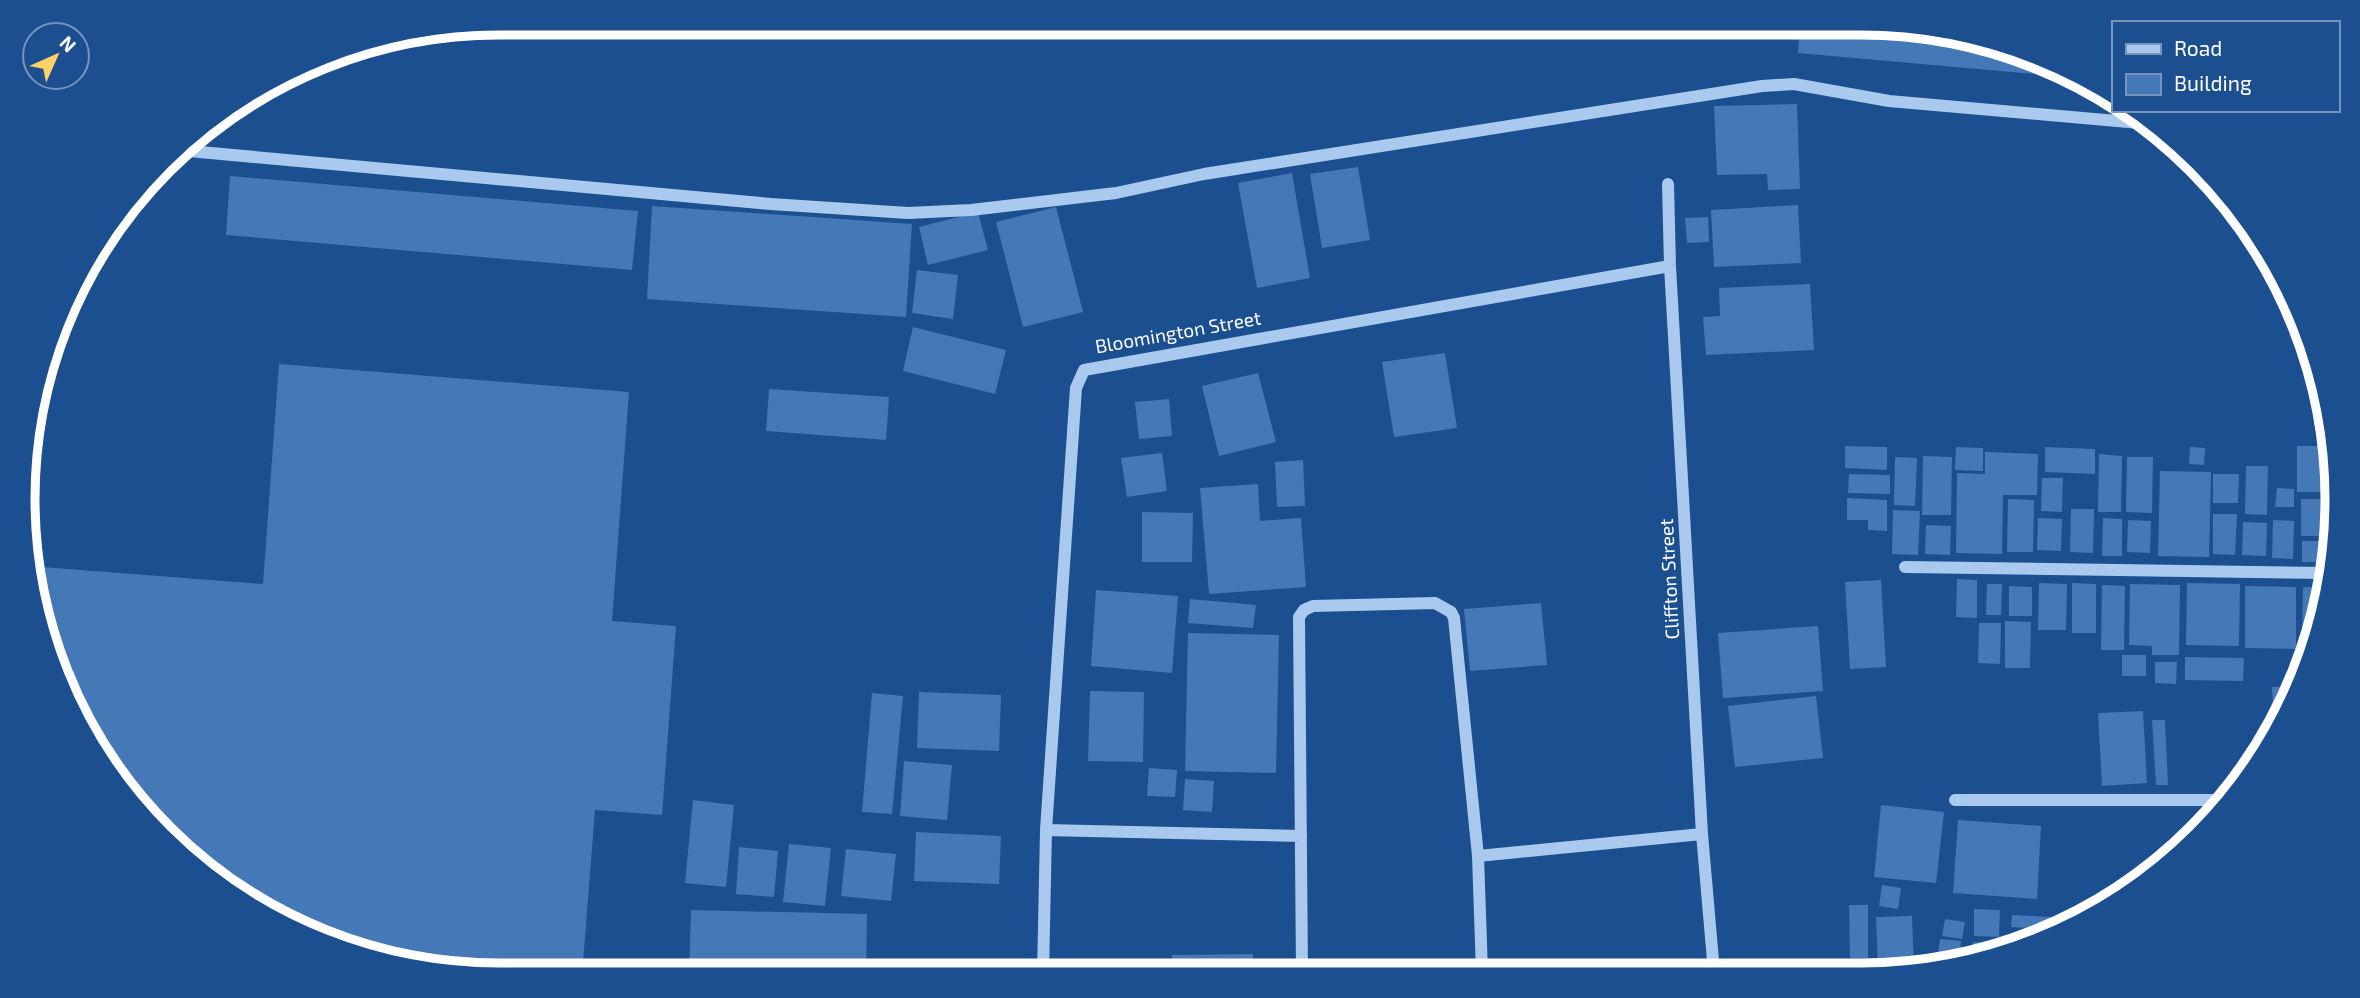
<svg xmlns="http://www.w3.org/2000/svg" width="2360" height="998" font-family="'Exo 2',sans-serif">
<style>
.building{fill:#4478b7}
.lines{fill:none;stroke-linecap:round;stroke-linejoin:round}
.minor{stroke:#a9c9ee;stroke-width:12}
.labels{text-anchor:middle;stroke-width:5;stroke-linejoin:round;paint-order:stroke}
.street-label{font-size:19px;fill:#fff;stroke:#1b4f8f}
.rim{fill:none;stroke:#fff;stroke-width:9}
</style>
<rect width="100%" height="100%" fill="#1b4f8f"/>
<!-- building -->
<path class="building" d="M1800,23h61l153,25 66,30 -282,-25z
M1797,104l3,85 -32,1 -1,-16 -50,1 -3,-69z
M1358,167l12,73 -48,8 -12,-74z
M1292,173l18,105 -53,10 -19,-105z
M230,176l408,35 -6,59 -406,-35z
M1798,205l3,58 -87,4 -3,-57z
M652,206l260,18 -6,93 -259,-18z
M1056,207l27,105 -60,15 -27,-105z
M978,212l10,38 -60,15 -9,-38z
M1708,217l1,25 -22,1 -2,-25z
M917,270l41,5 -5,44 -41,-6z
M1810,284l4,66 -108,5 -3,-38 17,-1 -1,-28z
M913,327l93,23 -11,44 -92,-23z
M1445,353l12,75 -63,9 -12,-75z
M279,364l350,28 -17,229 64,5 -14,189 -67,-5 -13,165h-83l-153,-25 -85,-38 -76,-55 -99,-120 -54,-145 -3,-26 234,18z
M1258,373l18,69 -57,14 -17,-70z
M769,389l120,8 -3,43 -120,-9z
M1169,399l3,37 -33,3 -4,-37z
M2332,445l4,23v7h-5z
M1845,446l42,1v23l-42,-2z
M2297,446h28v46h-28z
M1956,447l27,1v23l-28,-1z
M2045,447l50,2v25l-50,-2z
M2190,447l15,1 -1,17 -15,-1z
M1985,452l53,2 -1,41h-34l-1,59 -46,-1 1,-80 28,1z
M1162,453l5,38 -40,6 -6,-39z
M2099,454l23,2 -1,56h-23z
M1923,456l29,1 -1,58h-29z
M1895,457l22,1 -2,48 -21,-1z
M2127,457h26l-1,56 -26,-1z
M1303,460l2,46 -28,1 -2,-45z
M2246,466h22l-1,49 -22,-1z
M2160,471l51,1 -2,85 -51,-1z
M1849,474l41,1v19l-42,-1z
M2213,474h26l-1,29h-25z
M2042,478h21l-1,34 -21,-1z
M2331,481h5l-2,50h-4z
M1258,484l2,37 41,-3 5,69 -97,7 -9,-106z
M2277,488l17,1v18h-19z
M1847,498l40,2v31l-19,-1v-10h-21z
M2008,499l26,1 -1,52h-26z
M2301,499h23v37h-23z
M2071,509h23l-1,44 -23,-1z
M1893,510l27,1 -2,44 -26,-1z
M1142,512l51,1 -1,49h-50z
M2213,514h24l-2,41 -22,-1z
M2038,518l24,1 -1,32 -24,-1z
M2103,518l19,1v37h-20z
M2128,520l23,1 -1,32 -23,-1z
M2273,520l21,1 -1,38 -21,-1z
M2243,522l24,1 -1,33 -24,-1z
M1926,525l25,1 -1,29 -25,-1z
M2328,540h6l-1,23h-5z
M2302,541h20v21h-20z
M1957,579l20,1v38l-21,-1z
M1881,580l5,87 -36,2 -5,-87z
M2039,583l28,1 -1,46h-28z
M2072,583l24,1v49h-24z
M2187,583l53,1 -1,62 -53,-1z
M1987,584h15l-1,31h-15z
M2130,584l50,1 -1,70h-27v-9l-23,-1z
M2102,585l23,1 -1,64h-23z
M2009,586l23,1v29h-23z
M2245,586l51,1v62l-51,-1z
M2303,587h24l-14,60 -11,-1z
M1096,590l82,6 -6,77 -81,-7z
M1190,599l66,6 -3,23 -65,-5z
M1541,603l6,62 -77,6 -6,-62z
M2005,621l26,1 -1,46h-25z
M1979,623h22l-1,41 -22,-1z
M1818,626l5,65 -100,7 -5,-65z
M1188,633l91,2 -3,138 -91,-2z
M2122,655h24v21h-24z
M2185,657l59,1 -1,23 -58,-1z
M2155,662h22l-1,22 -21,-1z
M2295,686l-18,37 -3,6 -2,-42z
M1090,691l54,1 -1,70 -55,-1z
M919,692l82,3 -2,56 -82,-3z
M872,693l31,3 -11,118 -30,-2z
M1816,696l7,62 -88,9 -7,-61z
M2143,711l4,72 -45,3 -4,-73z
M2152,720h13l3,65h-12z
M904,761l48,4 -5,55 -47,-4z
M1149,768l28,2 -2,27 -28,-1z
M1185,779l29,2 -2,31 -29,-2z
M693,800l41,5 -8,82 -41,-4z
M1881,805l63,7 -8,71 -62,-6z
M1958,820l83,6 -4,73 -84,-6z
M916,832l85,4 -2,48 -85,-3z
M789,844l42,4 -6,58 -42,-4z
M739,847l39,4 -4,46 -38,-3z
M846,849l50,5 -5,47 -50,-5z
M1882,885l19,3 -3,21 -19,-3z
M1849,905h19v53h-18z
M1974,909l26,1 -1,27 -25,-1z
M691,910l176,4 -1,60 -177,1z
M2012,915l40,2 -1,12 -40,-2z
M1912,916l2,55h-36l-2,-54z
M1945,919l20,3 -3,17 -20,-3z
M2024,933h22v1l-22,7z
M2004,935h14v8l-14,4z
M1940,939l21,2 -1,15 -22,-2z
M1973,942l29,1v4l-30,9z
M1253,954v19h-80l-1,-18z"/>
<g class="lines">
<!-- minor -->
<path class="minor" d="M178,150l593,54 137,9 63,-3 145,-17 88,-19 558,-88 32,-2 95,17 262,23
M1668,184l2,82 32,568 12,138
M1905,567l425,6
M1955,800h270
M1046,830l255,6
M1478,856l224,-22
M1302,973l-3,-356 5,-7 9,-4 122,-3 16,9 3,6 24,238 4,116
M1043,974l3,-144 30,-442 8,-18 586,-104"/>
</g>
<g class="labels">
<!-- street labels -->
<g class="street-label">
<text transform="translate(1178 332) rotate(-10)" y="7">Bloomington Street</text>
<text transform="translate(1669 579) rotate(-93)" y="7">Cliffton Street</text>
</g>
</g>
<!-- crop -->
<path d="M0 0H2360V998H0ZM499 35H1861A464 464 0 0 1 2325 499V499A464 464 0 0 1 1861 963H499A464 464 0 0 1 35 499V499A464 464 0 0 1 499 35Z" fill="#1b4f8f" fill-rule="evenodd"/>
<path class="rim" d="M499 35H1861A464 464 0 0 1 2325 499V499A464 464 0 0 1 1861 963H499A464 464 0 0 1 35 499V499A464 464 0 0 1 499 35Z"/>
<!-- legend -->
<rect x="2112" y="21" width="228" height="91" fill="#1b4f8f" stroke="#7695bc" stroke-width="2"/>
<rect x="2126" y="44" width="35" height="10" fill="#a9c9ee" stroke="#7695bc" stroke-width="2"/>
<text x="2174" y="56" font-size="21" fill="#ffffff">Road</text>
<rect x="2126" y="74" width="35" height="21" fill="#4478b7" stroke="#7695bc" stroke-width="2"/>
<text x="2174" y="91" font-size="21" fill="#ffffff">Building</text>
<!-- north arrow -->
<g transform="translate(56 56) rotate(45)"><circle r="33" fill="#1b4f8f" stroke="#7695bc" stroke-width="2"/>
<path d="M0-5L12 26L0 18L-12 26Z" fill="#ffd166"/>
<text y="-10" font-size="19" font-weight="bold" text-anchor="middle" fill="#ffffff">N</text>
</g>
</svg>
